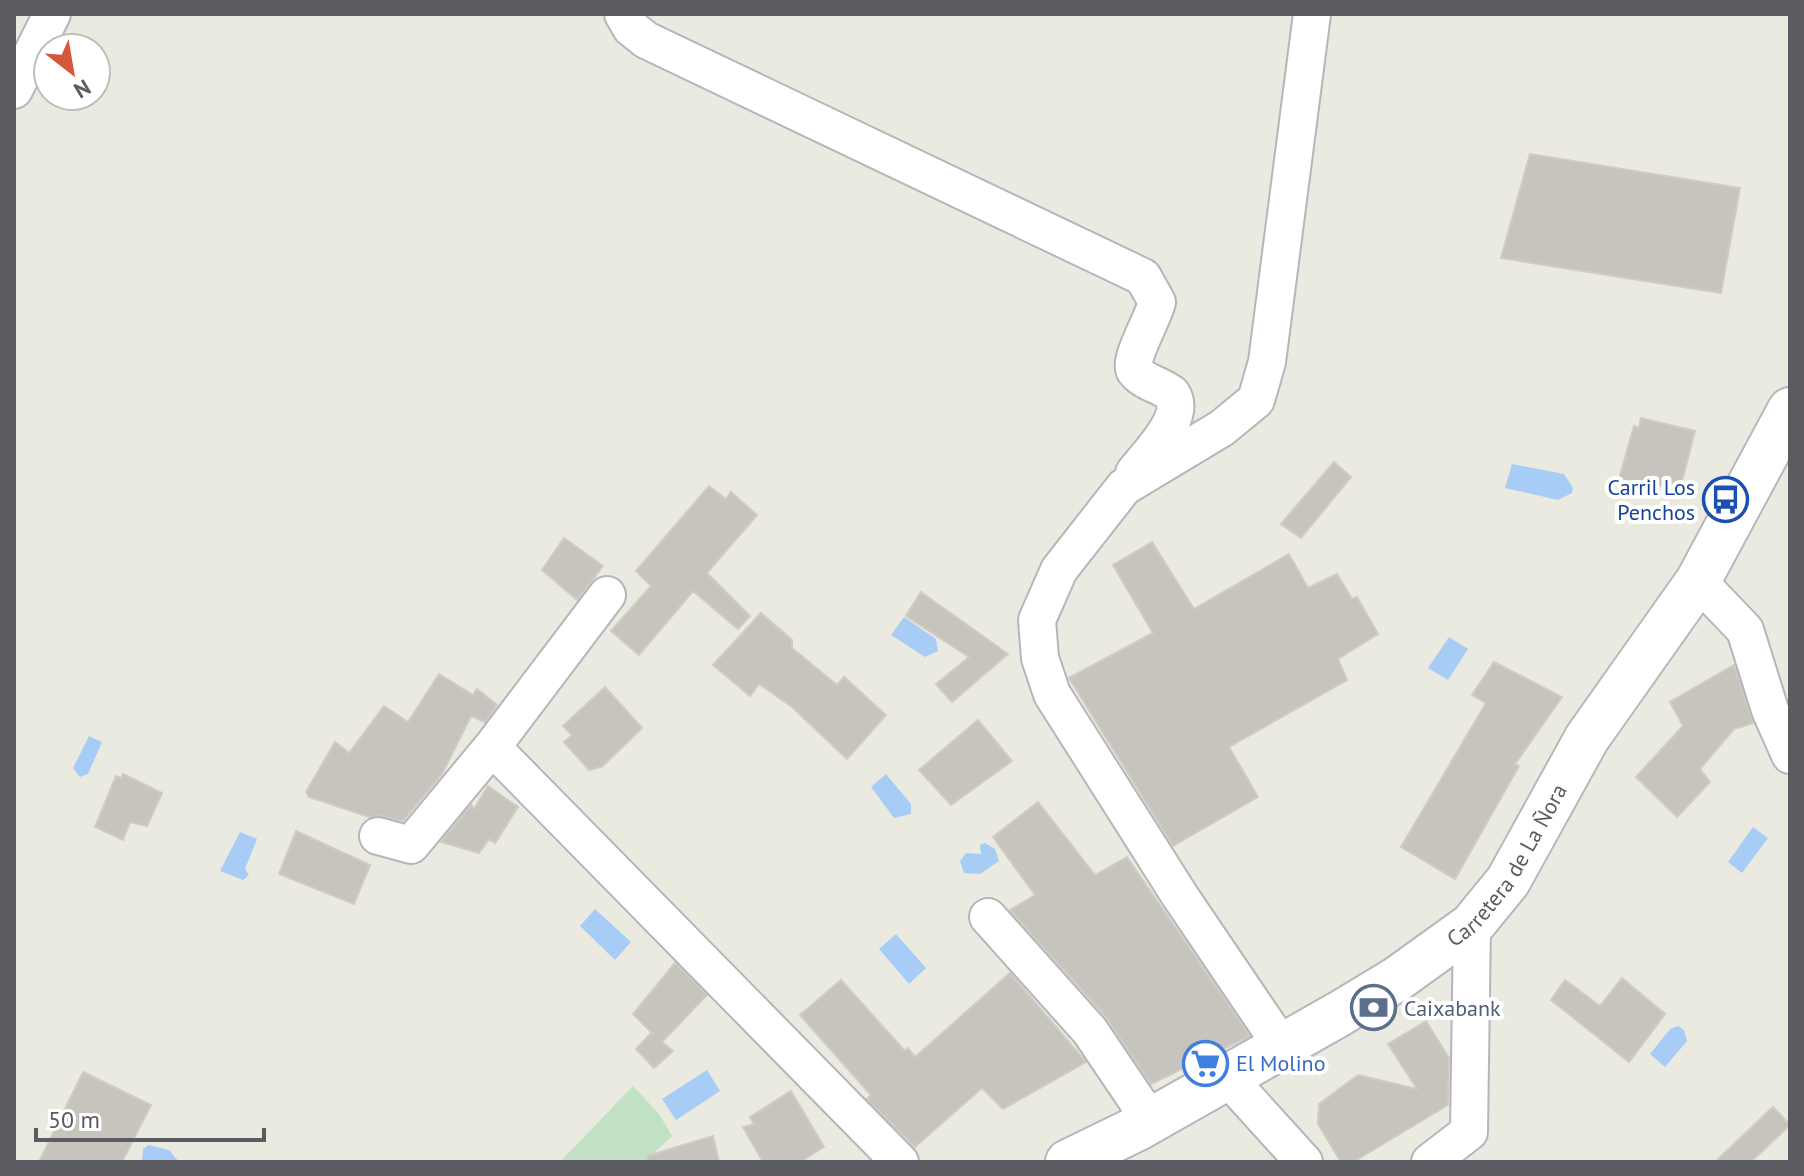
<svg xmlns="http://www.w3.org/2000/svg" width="1804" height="1176" font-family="'PT Sans',sans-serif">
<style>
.green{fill:#c0e1c3}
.water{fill:#a7cdf6}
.building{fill:#c7c4be;stroke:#cfccc1;stroke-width:2}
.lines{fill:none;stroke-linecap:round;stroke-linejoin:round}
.minor-casing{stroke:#b4b6bb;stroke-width:40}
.secondary-casing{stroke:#b5b7bc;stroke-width:48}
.minor{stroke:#fff;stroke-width:36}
.secondary{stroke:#fff;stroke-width:44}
.labels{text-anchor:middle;stroke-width:8;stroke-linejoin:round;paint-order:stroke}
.transit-label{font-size:22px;fill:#164399;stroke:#fff;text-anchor:end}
.street-label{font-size:22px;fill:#5a5c61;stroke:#fff}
.service-label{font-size:22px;fill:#4e5e75;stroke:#fff;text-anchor:start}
.shop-label{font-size:22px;fill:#366cbe;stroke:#fff;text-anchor:start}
</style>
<rect width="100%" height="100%" fill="#ebeae1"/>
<!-- green -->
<path class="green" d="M633,1086l26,28 13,22 -28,26h-84z"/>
<!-- water -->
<path class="water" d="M1512,464l52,10 9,14 -1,5 -14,7 -53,-12z
M904,617l32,22 2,12 -13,6 -34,-22z
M1449,637l19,12 -20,31 -20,-12z
M89,736l13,6 -14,32 -8,3 -7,-9z
M886,774l25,30v10l-17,4 -23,-31z
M1753,827l15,11 -26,35 -14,-11z
M240,832l17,7 -12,30 4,6 -6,5 -23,-9z
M985,843l10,6 4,12 -19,13 -16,-1 -4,-12 6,-8 15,1 -1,-9z
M595,909l36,33 -16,18 -35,-34z
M896,934l30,34 -17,16 -30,-35z
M1678,1026l6,4 3,11 -22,26 -15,-13 20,-25z
M707,1070l13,21 -44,29 -14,-21z
M149,1145l20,5 10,12h-37l1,-13z"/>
<!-- building -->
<path class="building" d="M1530,154l210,34 -19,105 -220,-35z
M1641,418l54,13 -15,58 -61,-10 15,-53 5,2z
M1334,462l17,15 -50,61 -20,-14z
M709,486l17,13 5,-7 26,23 -50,58 43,43 -12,13 -45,-38 -54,64 -28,-24 40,-45 -15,-15z
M564,538l39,28 -26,34 -35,-30z
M1152,542l42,67 95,-55 19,34 29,-14 15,25 5,-2 21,37 -40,25 9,21 -118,67 29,50 -85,49 -104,-168 84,-45 -40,-68z
M921,592l87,62 -56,48 -16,-18 33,-27 -63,-41z
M761,613l31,27v8l45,37 7,-8 42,38 -39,44 -55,-52 -33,-23 -9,12 -37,-31z
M1494,662l68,35 -47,67 4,2 -64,113 -54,-32 85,-144 -14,-8z
M1734,665l19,58 -19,6 -34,40 10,13 -33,35 -41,-40 47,-51 -13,-24z
M439,674l34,21 4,-6 20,16 -12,17 -14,-6 -29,58 -39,47 -20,-5 -14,1 -60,-20 -3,-5 29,-50 14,11 35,-47 24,16z
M605,687l37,41 -39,38 -14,4 -25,-28 8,-7 -9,-9z
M978,720l34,41 -61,44 -32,-35z
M123,774l39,19 -15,33 -17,-4 -7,18 -28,-13 21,-51 5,2z
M488,786l30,21 -23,36 -6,-4 -10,14 -38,-11 30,-37 3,4z
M1038,802l57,73 32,-18 123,179 -99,48 -45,-67 -96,-107 25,-15 -42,-58z
M296,831l74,34 -16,39 -75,-30z
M675,963l32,32 -45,47 11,9 -19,17 -18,-19 15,-16 3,2 -21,-21z
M1010,973l76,89 -83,47 -21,-21 -67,59 -48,-48 4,-4 -71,-80 41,-35 64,71 3,-3 7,9z
M1622,978l43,36 -36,48 -78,-62 14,-20 35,26z
M1426,1021l23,37 -1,47 -95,57h-12l-23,-38 1,-20 39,-29 59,14 -29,-45z
M83,1072l68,33 -29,57h-83z
M791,1091l33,56 -24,15h-37l-20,-35 11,-3 -4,-7z
M1773,1107l17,18 -39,37h-36z
M713,1136l6,26h-71l-1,-6z"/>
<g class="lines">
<defs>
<path id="minor" d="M623,14l8,14 15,12 497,237 14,25c-3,15 -30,60 -22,69 8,11 26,14 37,23 15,24 -24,60 -38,79
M14,90l38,-76
M1698,581l47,49 25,80 20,45
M492,747l408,415
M378,836l33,9 81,-98 115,-152
M988,917l102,114 60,89
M1281,1045l-101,-149 -128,-202 -12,-36 -3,-38 22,-50 65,-83 98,-59 34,-28 11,-38 45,-348
M1227,1077l77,85
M1430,1162l39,-30 3,-207"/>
<g id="secondary">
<path id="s1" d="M1068,1162l68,-33 203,-115 58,-35 75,-54 36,-44 79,-143 111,-157 92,-171"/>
</g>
</defs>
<!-- minor casing -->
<use href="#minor" class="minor-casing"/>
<!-- secondary casing -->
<use href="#secondary" class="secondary-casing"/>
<!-- minor -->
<use href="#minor" class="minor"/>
<!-- secondary -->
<use href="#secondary" class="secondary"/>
</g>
<!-- icons -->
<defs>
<symbol id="bus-ring" viewBox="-11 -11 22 22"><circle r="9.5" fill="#fff" stroke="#1a4fb4" stroke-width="1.5"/><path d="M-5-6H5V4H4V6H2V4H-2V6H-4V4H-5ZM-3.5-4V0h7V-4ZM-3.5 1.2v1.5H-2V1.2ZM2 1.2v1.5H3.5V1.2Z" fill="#1a4fb4"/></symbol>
<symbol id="bank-ring" viewBox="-11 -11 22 22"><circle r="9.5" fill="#fff" stroke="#5c6f8a" stroke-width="1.5"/><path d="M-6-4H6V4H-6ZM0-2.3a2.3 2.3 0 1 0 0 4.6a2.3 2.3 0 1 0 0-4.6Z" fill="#5c6f8a"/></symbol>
<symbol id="supermarket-ring" viewBox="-11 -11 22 22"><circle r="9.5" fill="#fff" stroke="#3f7fe0" stroke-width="1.5"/><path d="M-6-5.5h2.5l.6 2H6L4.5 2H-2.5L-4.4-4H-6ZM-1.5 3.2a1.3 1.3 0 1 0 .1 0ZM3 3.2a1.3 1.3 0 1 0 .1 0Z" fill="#3f7fe0"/></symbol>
</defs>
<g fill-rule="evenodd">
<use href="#bus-ring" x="1700" y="474" width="51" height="51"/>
<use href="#bank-ring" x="1348" y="982" width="51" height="51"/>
<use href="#supermarket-ring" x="1180" y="1038" width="51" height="51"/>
</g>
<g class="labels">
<!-- transit labels -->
<g class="transit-label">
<text x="1695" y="495">Carril Los<tspan x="1695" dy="25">Penchos</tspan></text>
</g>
<!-- street labels -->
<g class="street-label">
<text dy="8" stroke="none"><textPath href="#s1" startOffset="538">Carretera de La Ñora</textPath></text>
</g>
<!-- service labels -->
<g class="service-label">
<text x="1404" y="1016">Caixabank</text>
</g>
<!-- shop labels -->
<g class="shop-label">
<text x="1236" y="1071">El Molino</text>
</g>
</g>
<!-- border -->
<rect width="1804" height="1176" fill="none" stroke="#5a5c61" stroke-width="32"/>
<!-- north arrow -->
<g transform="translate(72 72) rotate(149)"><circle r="38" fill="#ffffff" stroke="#bdbec0" stroke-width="2"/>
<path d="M0-6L14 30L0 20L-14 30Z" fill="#d6563c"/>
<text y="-12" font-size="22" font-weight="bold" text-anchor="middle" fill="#5a5c61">N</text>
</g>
<!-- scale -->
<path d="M36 1128v12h228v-12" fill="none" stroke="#5a5c61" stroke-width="4"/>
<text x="48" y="1128" font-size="24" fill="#5a5c61" stroke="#ffffff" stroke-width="6" paint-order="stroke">50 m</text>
</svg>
